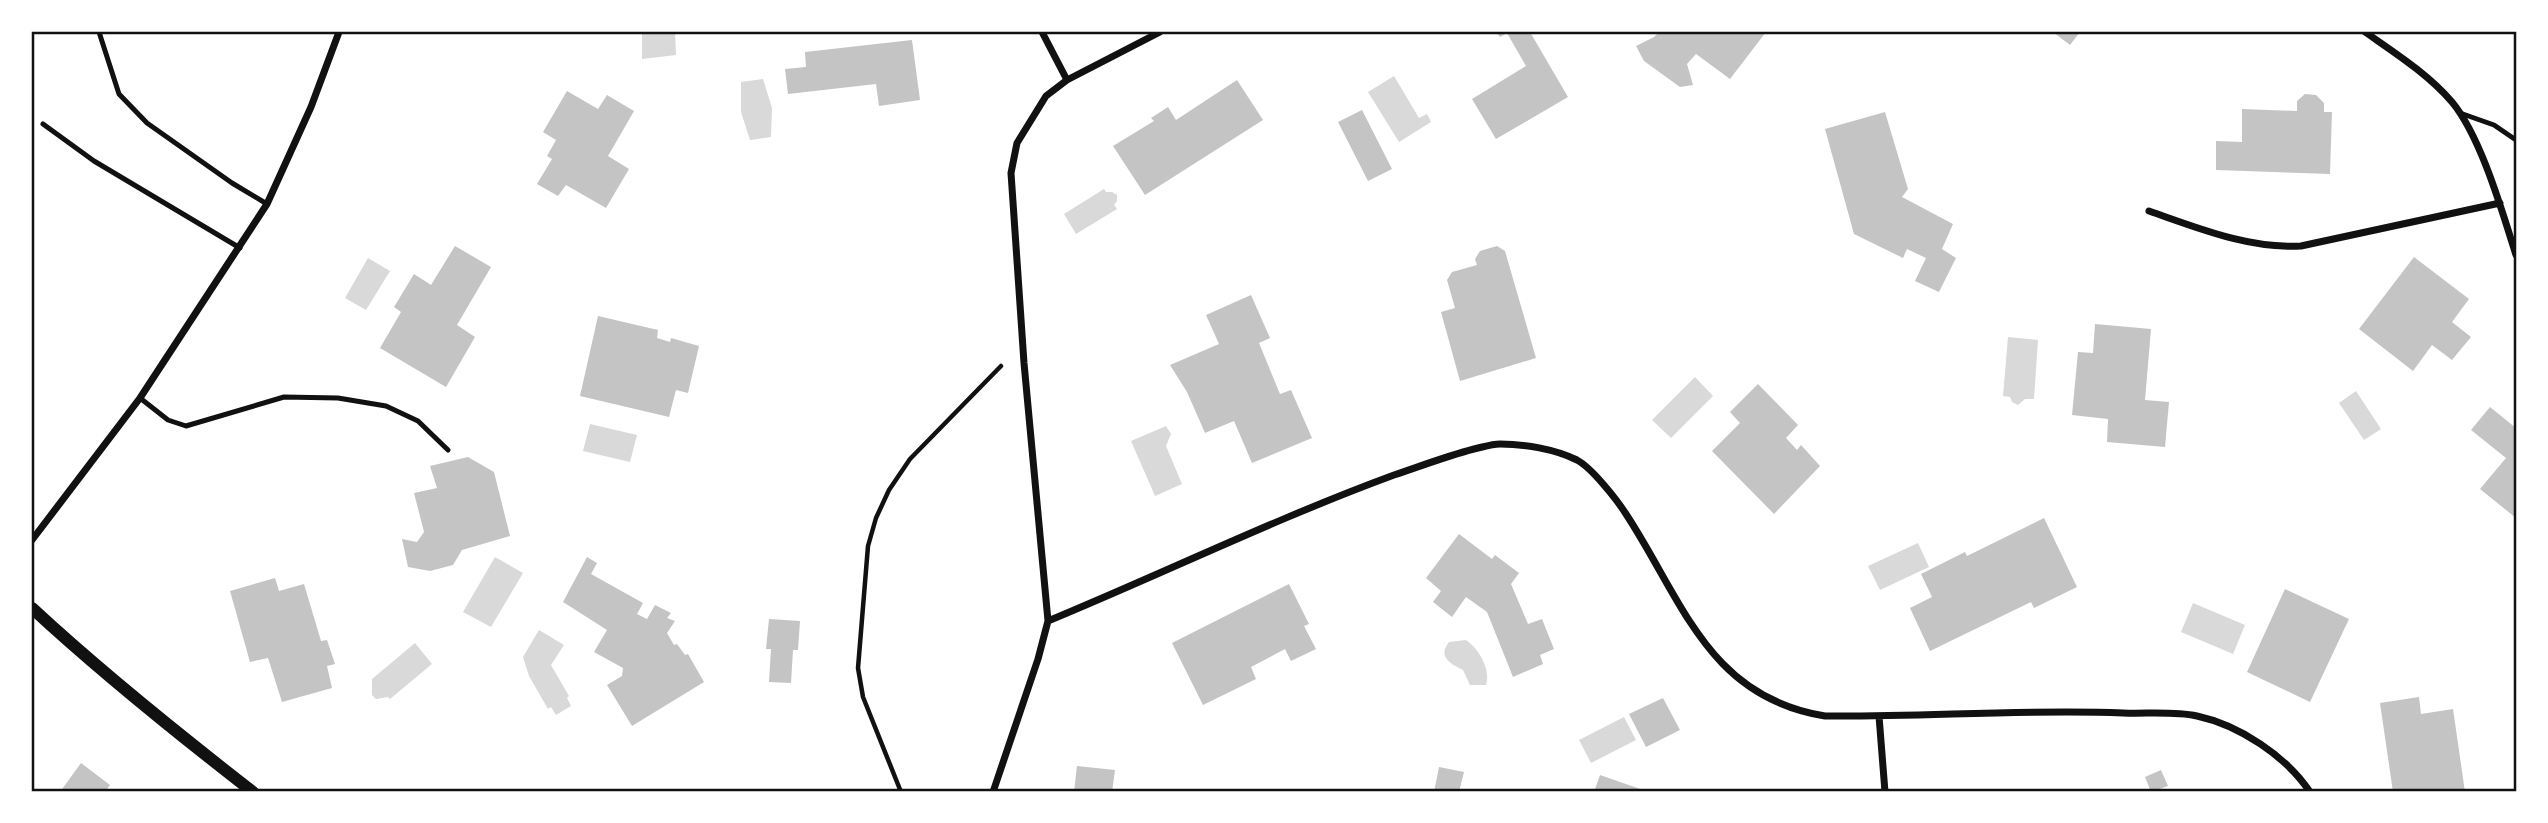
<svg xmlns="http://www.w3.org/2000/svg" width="2548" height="823" font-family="'Sofia Sans Condensed',sans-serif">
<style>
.water{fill:#d9d9d9}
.building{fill:#c4c4c4}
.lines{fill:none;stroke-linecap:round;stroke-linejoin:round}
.path{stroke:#111;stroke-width:4.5}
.service{stroke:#111;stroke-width:5}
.minor{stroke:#111;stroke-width:7}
.tertiary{stroke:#111;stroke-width:12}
.neatline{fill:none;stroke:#111;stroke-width:2.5}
</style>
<rect width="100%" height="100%" fill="#fff"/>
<!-- water -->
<path class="water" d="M642,32h33l1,23 -34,4z
M1394,76l25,42 8,-4 4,8 -32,20 -31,-50z
M763,79l9,29 -1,29 -21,3 -9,-28v-30z
M1104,189l2,3h6l5,3v6l-3,4 3,4 -41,25 -12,-20z
M368,258l22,13 -24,39 -21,-12z
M2008,337l30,3 -4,59h-9l-7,6 -6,-3 -2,-5 -7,-1z
M1695,377l18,19 -42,42 -19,-18z
M2356,391l25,38 -17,11 -25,-37z
M590,424l47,11 -7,27 -47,-11z
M1166,426l5,8 -5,12 16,38 -27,12 -24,-55z
M1918,543l11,24 -49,23 -12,-24z
M495,557l28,16 -32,54 -28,-15z
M2193,603l52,22 -12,29 -52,-22z
M539,630l25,15 -13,20 18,31 -2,2 4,8 -15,9 -5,-8 -3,2 -19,-33 -6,-19z
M1466,640c13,9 25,29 20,45h-16l-7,-15c-12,-6 -26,-13 -14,-28z
M415,643l17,21 -42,35 -2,-2 -12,2 -4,-4v-16z
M1624,717l12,23 -45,23 -12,-23z"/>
<!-- building -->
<path class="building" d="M1496,32h34l38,65 -72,42 -24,-40 54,-33 -19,-33 -7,4z
M1659,32h107l-36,47 -34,-25 -9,10 6,21 -13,2 -36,-26 -8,-15 18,-9z
M2053,32h27l-10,13z
M912,40l8,60 -41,6 -3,-22 -88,10 -3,-25 21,-2 -1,-15z
M1237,80l26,40 -118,75 -32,-49 41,-25 -3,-3 17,-11 8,13z
M567,91l31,18 9,-14 27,16 -26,45 21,13 -23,39 -40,-23 -8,11 -21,-12 15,-25 -5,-3 9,-16 -13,-8z
M2305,94l11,1 8,8v9h8l-2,62 -114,-4v-29l26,1v-33l55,2v-10z
M1362,110l30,59 -24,12 -30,-59z
M1885,112l23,77 -6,8 51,27 -11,25 14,9 -17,34 -24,-11 11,-23 -19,-9 -4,9 -49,-24 -29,-105z
M455,246l36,21 -34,58 18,12 -29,50 -66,-39 21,-36 -7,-5 20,-33 17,11z
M1497,246l8,5 31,107 -76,23 -19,-69 14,-4 -8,-28 5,-8 25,-7 -2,-6 5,-8z
M2414,257l55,42 -17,23 19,15 -19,23 -20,-15 -19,26 -54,-42z
M1251,295l19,43 -11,5 21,51 11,-4 21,48 -60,25 -18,-42 -29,12 -18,-41 -17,-27 49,-21 -13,-29z
M598,316l60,14 -1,8 13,4 1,-4 28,8 -11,47 -12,-3 -7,27 -89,-21z
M2095,324l56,5 -6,71 24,2 -4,45 -58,-5 1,-23 -36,-4 6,-63 15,1z
M1758,384l40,41 -12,13 11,12 4,-5 19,21 -46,48 -62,-63 28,-28 -10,-11z
M2490,407l26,21v90l-36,-29 26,-31 -35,-28z
M468,457l26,15 16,64 -48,14 -9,15 -23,6 -22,-4 -6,-28 15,3 7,-10 -10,-39 23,-5 -7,-22z
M2044,518l33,69 -43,21 -3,-6 -101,49 -20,-43 22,-11 -11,-23 44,-22 2,4z
M1459,534l33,25 3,-4 24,18 -8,11 17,40 14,-5 12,30 -14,6 3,9 -30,13 -26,-65 -21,-15 -14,20 -19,-15 8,-11 -15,-13z
M587,557l10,6 -6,11 52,29 -6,11 10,5 8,-14 16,8 -4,5 8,3 -8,12 7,12 3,-1 8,11 3,-1 16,28 -72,44 -25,-41 15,-9 1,-8 -29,-16 13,-22 -44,-28z
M275,578l4,13 25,-7 17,57 6,-1 8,24 -8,2 5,22 -50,14 -14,-44 -18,4 -20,-71z
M1289,584l20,40 -5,2 12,23 -25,12 -6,-12 -34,18 5,12 -53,26 -31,-62z
M2285,589l64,30 -39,83 -63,-30z
M769,619l31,2 -2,29h-5l-2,33 -22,-1 2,-33h-5z
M2419,697l2,17 32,-5 12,83h-72l-13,-89z
M1663,698l17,32 -34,17 -17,-33z
M81,763l29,22 -5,7h-45z
M1077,766l38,4 -3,22h-38z
M1439,767l25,5 -5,20h-25z
M2161,770l7,16 -17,6 -6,-15z
M1600,775l46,16v1h-52z"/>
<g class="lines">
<!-- path -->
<path class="path" d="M901,792l-38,-95 -5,-29 10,-122 8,-28 13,-28 21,-31 91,-93"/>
<!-- service -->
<path class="service" d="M99,32l20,62 28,29 85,60 35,21
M2460,113l34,12 22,15
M43,124l51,37 146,87
M140,398l28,22 18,6 98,-29 54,1 48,8 32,15 30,29"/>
<!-- minor -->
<path class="minor" d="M1042,32l25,48
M2365,32c30,21 63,42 87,70 29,35 50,109 64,153
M2149,211c49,17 100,38 152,35l199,-43
M32,540l108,-142 127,-194 44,-97 28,-75
M1048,621c116,-48 229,-103 346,-146 27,-9 53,-19 80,-26 9,-2 18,-5 26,-5 24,0 55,5 77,16 15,8 40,40 49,54 57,87 82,183 199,202 99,1 199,-7 298,-3 23,1 51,-2 74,3 42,9 89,40 113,76
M1879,716l6,76
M993,792l45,-133 10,-38 -24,-258 -13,-190 6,-30 29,-47 21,-16 93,-48"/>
<!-- tertiary -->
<path class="tertiary" d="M32,608c70,65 145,125 221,184"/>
</g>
<!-- border -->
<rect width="2548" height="823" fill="none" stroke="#ffffff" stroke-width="66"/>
<rect x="33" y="33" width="2482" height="757" class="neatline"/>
</svg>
